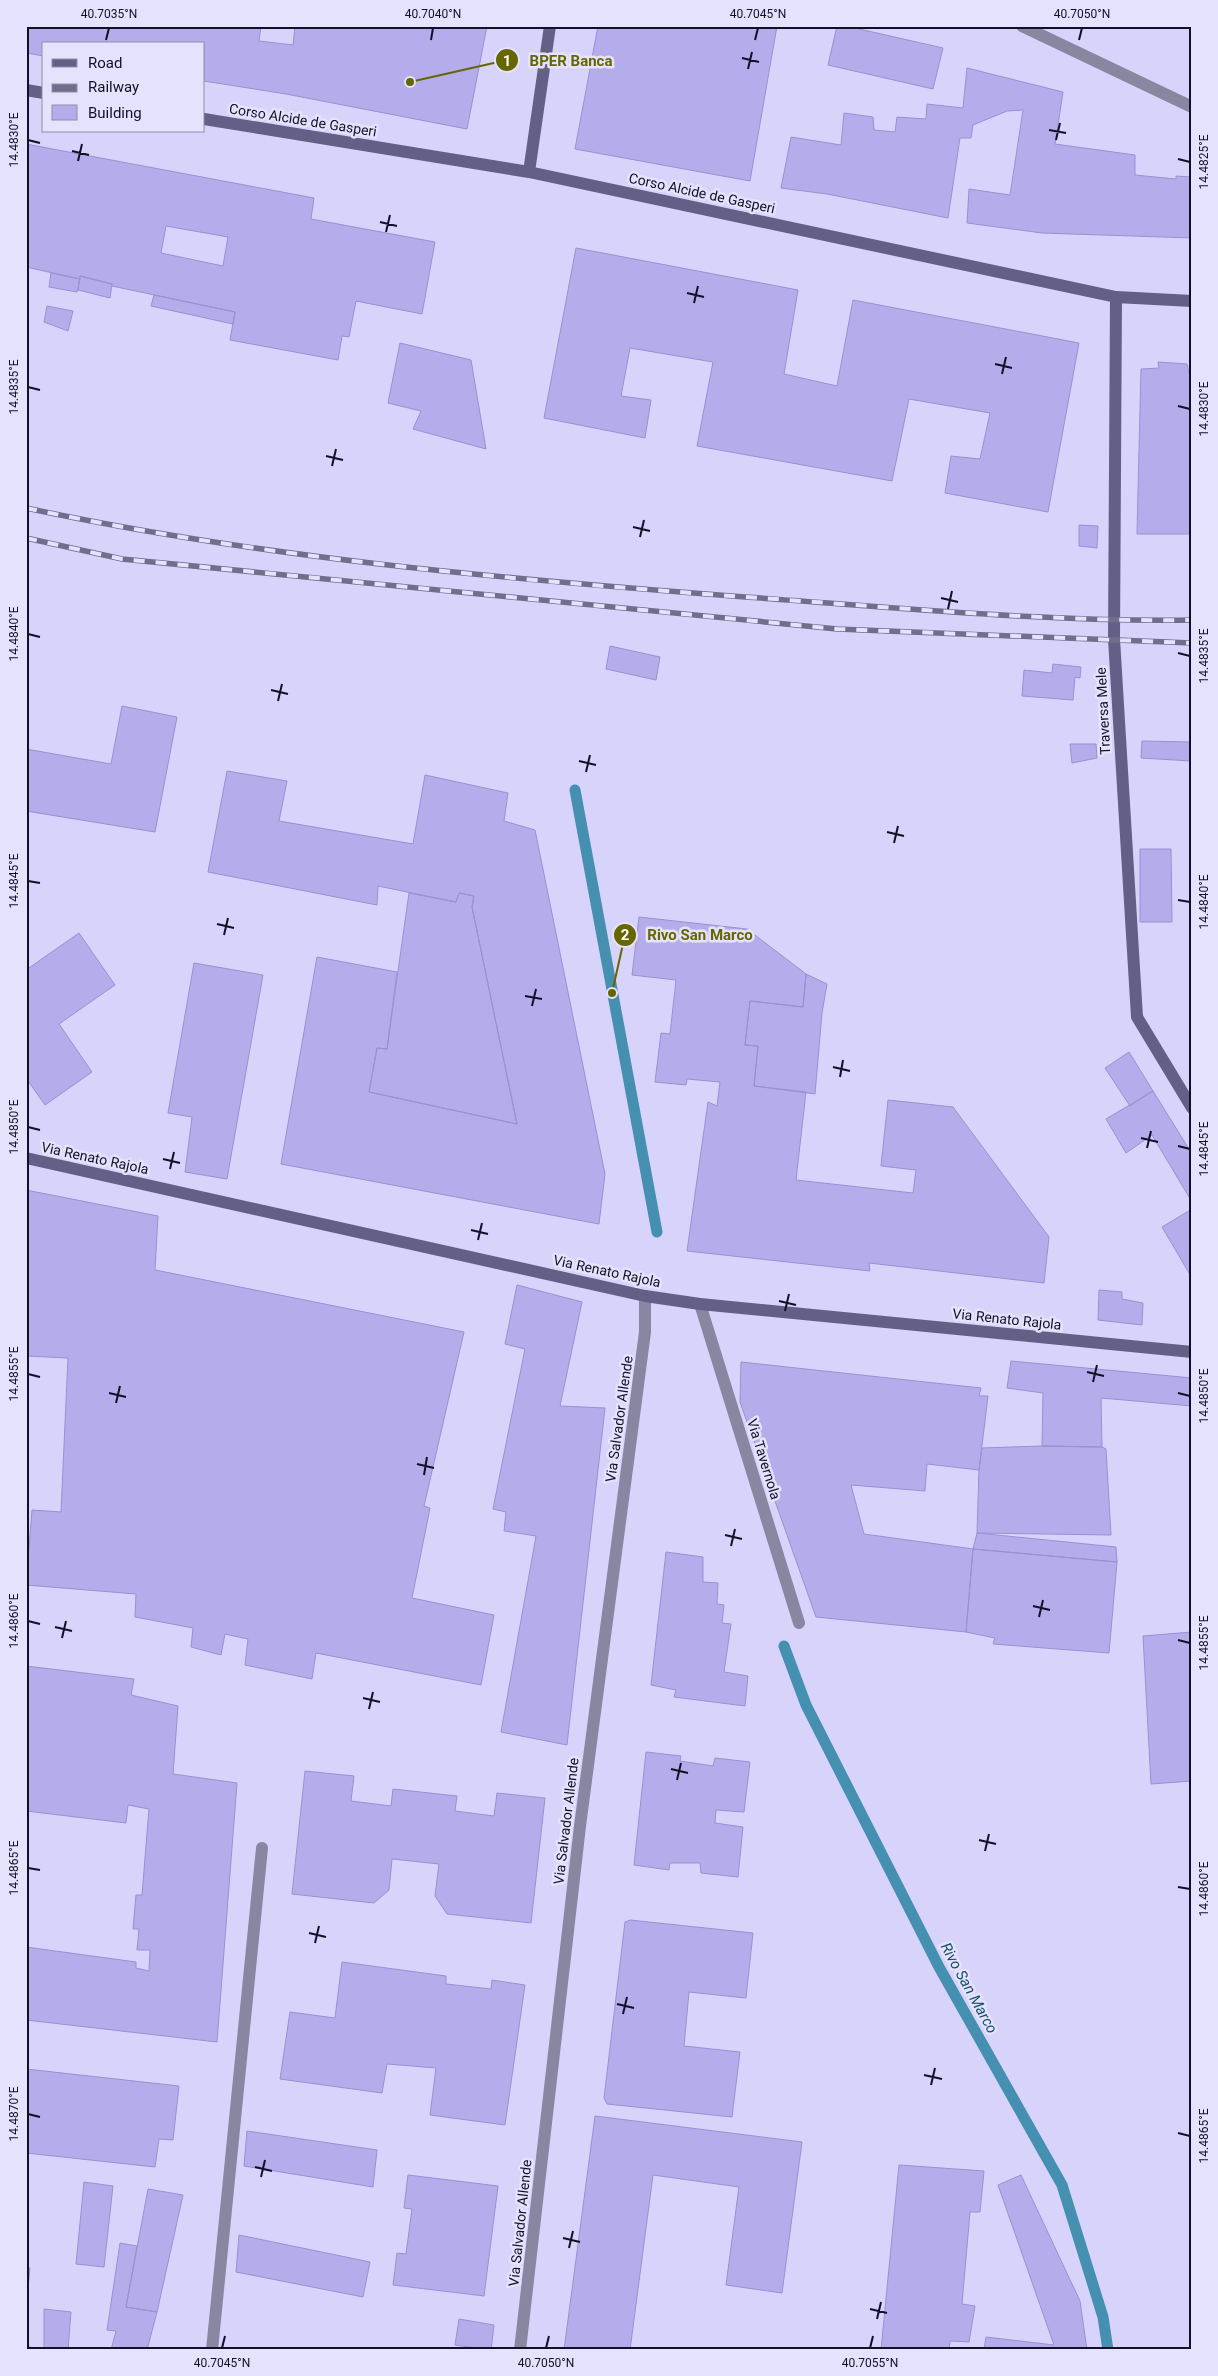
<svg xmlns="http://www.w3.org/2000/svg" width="1218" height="2376" font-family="Roboto,sans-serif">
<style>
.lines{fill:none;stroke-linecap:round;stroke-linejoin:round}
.stream{stroke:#458fb0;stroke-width:11}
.building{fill:#b5adeb;stroke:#9991d0;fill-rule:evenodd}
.street{stroke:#8986a2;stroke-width:12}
.secondary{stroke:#645f86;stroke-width:12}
.rail-casing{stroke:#716d8c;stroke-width:5.5}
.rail{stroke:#e5e2fd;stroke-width:4;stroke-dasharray:11;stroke-linecap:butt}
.ticks{fill:none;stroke:#130f26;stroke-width:2}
.labels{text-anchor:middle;stroke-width:5;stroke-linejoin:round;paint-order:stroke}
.street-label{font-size:14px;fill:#130f26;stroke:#e5e2fd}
.water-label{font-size:15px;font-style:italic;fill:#155069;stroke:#e5e2fd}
.leader{fill:none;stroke:#660;stroke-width:2}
.callout-dot{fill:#660;stroke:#e5e2fd;stroke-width:2}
.mark-label{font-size:15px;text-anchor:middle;font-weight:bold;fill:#fff}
.callout-label{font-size:15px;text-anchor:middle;font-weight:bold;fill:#660;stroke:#e5e2fd;stroke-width:5;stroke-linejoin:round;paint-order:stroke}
.neatline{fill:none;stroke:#130f26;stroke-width:2}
.ticks-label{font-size:12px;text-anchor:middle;fill:#130f26}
</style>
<rect width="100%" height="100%" fill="#d7d3fb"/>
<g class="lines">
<!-- stream -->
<path class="stream" d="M575,790l82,442
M784,1646l22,59 133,262 123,218 41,132 5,33"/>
</g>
<!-- building -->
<path class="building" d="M26,26h235l-2,15 34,4 2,-19h192l-20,103 -181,-35 -82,-13v-37h-160v12l-18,-3z
M598,26h179l-27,155 -175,-32z
M837,26h9l97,22 -10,41 -105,-24z
M967,68l96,24 -8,52 80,11v20l41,4v-3l16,1v61l-150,-5 -75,-10 2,-34 41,6 13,-85 -16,1 -34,14 -2,13h-11l-12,80 -121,-24 -46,-6 10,-51 50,8 3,-32 29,4 1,13 21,2 2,-15 29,2 1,-15 36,4z
M26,144l288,54 -3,21 124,23 -13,72 -66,-13 -7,36 -7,-1 -4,24 -108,-20 5,-28 -123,-26v-2l-32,-8v3l-54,-12zM166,226l62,11 -5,29 -62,-13z
M576,248l222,42 -14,84 53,12 16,-86 226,43 -31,169 -103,-19 6,-37 29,3 10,-46 -81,-14 -17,82 -195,-35 16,-84 -83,-14 -9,48 30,4 -6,38 -101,-20z
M51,273l29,6 -3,13 -28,-5z
M80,276l32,8 -2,14 -32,-8z
M154,295l81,17 -2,12 -82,-18z
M47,306l26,5 -5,20 -24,-9z
M400,343l71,17 15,89 -73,-20 8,-18 -33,-8z
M1158,362l29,2 5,21v149h-55l4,-165 18,-1z
M1079,525l19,1 -1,22 -18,-2z
M610,646l50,11 -4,23 -50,-11z
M1053,664l28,3 -1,11 -5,-1 -2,23 -51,-4 2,-26 28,3z
M122,706l55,11 -22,115 -129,-21v-62l85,15z
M1142,741l49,1v19l-50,-3z
M1070,744h26l1,14 -25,5z
M227,771l60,10 -8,40 134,23 12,-69 83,18 -4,28 31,9 70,344 -6,50 -318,-60 36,-207 80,15 -10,77 -10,-1 -8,44 148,32 -45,-217 2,-11 -15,-3 -3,9 -78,-16 -1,19 -169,-33z
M1140,849h31l1,73h-32z
M409,893l47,9 3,-9 15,3 -2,11 45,217 -148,-32 8,-44 10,1z
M639,917l108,12 59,45 -3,33 -53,-6 -5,44 13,1 -4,40 52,6 -10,88 117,13 3,-23 -35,-4 7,-66 65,7 96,130 -5,46 -175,-20 1,8 -183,-20 21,-149 9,4 3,-24 -33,-3 -1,6 -31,-3 6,-49 9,1 6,-54 -44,-5z
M79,933l36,52 -56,39 33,48 -47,33 -19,-27v-108z
M194,963l69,12 -36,204 -42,-7 7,-55 -24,-4z
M806,974l21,10 -5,29 -7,81 -61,-8 4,-40 -13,-1 5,-44 53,6z
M1129,1052l24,39 -23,15 -25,-38z
M1153,1091l39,63v48l-40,-67 -26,18 -20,-34z
M26,1190l132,26 -3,54 309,62 -40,174 6,2 -18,90 82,17 -13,70 -165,-32 -4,26 -67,-14 3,-26 -23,-5 -4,21 -30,-8 2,-19 -58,-11 1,-23 -110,-9 6,-75 29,2 7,-154 -42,-2z
M1192,1209v69l-30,-51z
M517,1285l65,17 -22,104 45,2 -38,337 -66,-13 35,-196 -32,-5 2,-19 -13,-3 32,-160 -20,-5z
M1099,1290l23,2v7l21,4 -1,22 -44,-5z
M1011,1361l181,17v28l-91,-8 1,49 -60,-1 1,-53 -36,-5z
M741,1362l240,26 -2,8h9l-9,74 -52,-6 -2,27 -74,-6 13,49 109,15 -7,83 -150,-15 -76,-215z
M1042,1446l60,1 4,2 5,86 -134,-2 2,-63 3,-22z
M977,1533l139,14 1,15 -144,-13z
M973,1549l144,13 -8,91 -116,-9 2,-6 -29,-6z
M666,1552l37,5v25l15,1 -1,21 7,1 -2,18 9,1 -7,48 24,4 -3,30 -71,-9 2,-7 -25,-5z
M1192,1632v149l-41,3 -8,-148z
M26,1666l108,13 -3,16 47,11 -5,68 64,9 -20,259 -191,-22v-73l110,15v6l13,3 1,-21h-13l2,-21h-6l3,-34h6l7,-86 -21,-4 -2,18 -100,-12z
M646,1752l35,4 -1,5 33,5 2,-8 35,4 -6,50 -28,-2 -1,13 28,4 -5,50 -37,-4 -1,-10h-30l-1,7 -35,-5z
M305,1771l49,5 -3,25 40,5 2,-17 64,7 -2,15 39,5 3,-23 48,5 -14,125 -84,-9 -12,-18 4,-32 -47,-5 -3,31 -15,13 -82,-9z
M630,1920l123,13 -7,65 -57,-6 -5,54 56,6 -8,65 -125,-13 -3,-6 21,-176z
M342,1962l104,14v8l45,5 1,-9 33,5 -20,140 -75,-10 6,-47 -49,-4 -5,29 -102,-14 10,-67 45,6z
M26,2069l153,17 -6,54 -14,-1 -4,28 -129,-14z
M595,2116l207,26 -20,151 -56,-8 13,-98 -86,-12 -23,175h-66z
M247,2131l130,19 -4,37 -129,-21z
M899,2165l85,6 -4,41h-10l-8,92 13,2 -6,36 -19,-1 -1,9h-68z
M408,2175l90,11 -14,110 -91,-11 4,-32 9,1 6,-45 -8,-1z
M1021,2175l59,126 7,49h-103l2,-13 68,8 -56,-160z
M84,2182l29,4 -9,81 -28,-3z
M148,2189l35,6 -26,117 -31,-5z
M239,2235l131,27 -7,35 -127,-25z
M120,2243l17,3 -11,61 31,5 -10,38h-36l5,-19 -9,-1z
M26,2268h4l-4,41z
M44,2309l27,3 -3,38h-24z
M459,2319l35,6 -3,25 -36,-5z
M26,2346l16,4h-16z"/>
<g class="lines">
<!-- street -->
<path class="street" d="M1022,26l170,81
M700,1304l99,319
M212,2350l50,-502
M520,2350l60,-524 65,-494v-36"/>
<!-- secondary -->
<path class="secondary" d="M26,90l18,3
M204,119l325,53 587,125 76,4
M529,172l21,-146
M1116,297l-2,342 23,378 55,91
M26,1158l619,138 55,8 492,48"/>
<defs>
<path id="rail" d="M26,508c236,50 478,71 719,89 148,10 298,25 447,23
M26,538l96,21 715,70 355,14"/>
</defs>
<!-- rail casing -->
<use href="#rail" class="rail-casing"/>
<!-- rail -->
<use href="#rail" class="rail"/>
</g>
<!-- ticks -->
<path class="ticks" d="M106,40l3,-12M431,40l2,-12M755,40l3,-12M1079,40l3,-12M742,58l17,4M748,69l4,-17M1049,130l17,3M28,140l12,3M1056,140l4,-17M72,151l17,4M1178,159l12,3M78,161l4,-17M380,222l17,4M386,232l4,-17M687,293l17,4M694,303l4,-17M995,364l17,4M1002,374l4,-17M28,387l12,3M1178,406l12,3M326,456l17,4M332,466l4,-17M633,527l17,4M640,537l4,-17M941,598l17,4M948,609l4,-18M28,634l12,3M1178,653l12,3M271,690l17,4M278,701l4,-17M579,761l17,4M586,772l4,-17M887,832l17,4M894,843l4,-17M28,881l12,2M1178,900l12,2M217,924l17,4M224,935l4,-17M525,996l17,3M532,1006l4,-17M833,1067l17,4M840,1077l3,-17M28,1127l12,3M1141,1138l17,4M1178,1146l12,3M1147,1148l4,-17M163,1159l17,4M170,1169l4,-17M471,1230l17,4M478,1240l4,-17M779,1301l17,4M785,1311l4,-17M1087,1372l17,4M28,1374l12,3M1093,1382l4,-17M109,1393l17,4M1178,1393l12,3M116,1403l4,-17M417,1464l17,4M424,1475l3,-18M725,1535l17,4M731,1546l4,-17M1033,1606l17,4M1039,1617l4,-17M28,1621l12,3M55,1627l17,4M62,1638l4,-17M1178,1640l12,3M363,1698l17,4M369,1709l4,-17M671,1769l17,4M677,1780l4,-17M979,1840l17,4M985,1851l4,-17M28,1868l12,2M1178,1887l12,2M309,1933l17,4M315,1943l4,-17M617,2004l17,4M623,2014l4,-17M924,2075l18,4M931,2085l4,-17M28,2114l12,3M1178,2133l12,3M255,2167l17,4M261,2177l4,-17M563,2238l17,4M569,2248l4,-17M870,2309l17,4M877,2319l4,-17M222,2348l3,-12M546,2348l3,-12M870,2348l3,-12"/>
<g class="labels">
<!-- street labels -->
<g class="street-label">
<text transform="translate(303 120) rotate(9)" y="5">Corso Alcide de Gasperi</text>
<text transform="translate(702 193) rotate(12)" y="5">Corso Alcide de Gasperi</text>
<text transform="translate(1103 711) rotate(-93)" y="5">Traversa Mele</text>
<text transform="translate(95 1158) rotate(12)" y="5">Via Renato Rajola</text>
<text transform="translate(607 1271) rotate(12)" y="5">Via Renato Rajola</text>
<text transform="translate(1007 1319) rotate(6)" y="5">Via Renato Rajola</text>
<text transform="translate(619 1419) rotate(-82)" y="5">Via Salvador Allende</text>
<text transform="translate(764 1459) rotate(73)" y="5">Via Tavernola</text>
<text transform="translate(566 1821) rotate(-83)" y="5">Via Salvador Allende</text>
<text transform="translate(520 2223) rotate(-84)" y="5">Via Salvador Allende</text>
</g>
<!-- water labels -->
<g class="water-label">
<text transform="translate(969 1988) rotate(61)" y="5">Rivo San Marco</text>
</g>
</g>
<!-- callouts -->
<path class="leader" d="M410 82L507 60M612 993L625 935"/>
<g class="callout-dot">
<circle cx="410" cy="82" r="5"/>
<circle cx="612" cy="993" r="5"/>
<circle cx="507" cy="60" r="12"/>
<circle cx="625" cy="935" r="12"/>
</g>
<g class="mark-label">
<text x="507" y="66">1</text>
<text x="625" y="940">2</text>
</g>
<g class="callout-label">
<text x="571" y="66">BPER Banca</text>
<text x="700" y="940">Rivo San Marco</text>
</g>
<!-- border -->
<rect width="1218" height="2376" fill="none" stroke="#e5e2fd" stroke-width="55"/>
<!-- legend -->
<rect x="42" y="42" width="162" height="90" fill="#e5e2fd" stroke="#918ea7"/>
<rect x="52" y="59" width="25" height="8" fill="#645f86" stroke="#918ea7"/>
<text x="88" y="68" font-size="15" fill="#130f26">Road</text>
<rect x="52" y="84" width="25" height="8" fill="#716d8c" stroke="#918ea7"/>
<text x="88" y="92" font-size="15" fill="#130f26">Railway</text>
<rect x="52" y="105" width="25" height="15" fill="#b5adeb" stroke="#918ea7"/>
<text x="88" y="118" font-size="15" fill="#130f26">Building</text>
<rect x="28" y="28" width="1162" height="2320" class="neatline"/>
<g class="ticks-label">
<text x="109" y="18">40.7035°N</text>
<text x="433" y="18">40.7040°N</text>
<text x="758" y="18">40.7045°N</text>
<text x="1082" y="18">40.7050°N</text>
<text transform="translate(14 140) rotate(-90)" y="4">14.4830°E</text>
<text transform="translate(1204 162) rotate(-90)" y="4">14.4825°E</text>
<text transform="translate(14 387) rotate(-90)" y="4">14.4835°E</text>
<text transform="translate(1204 409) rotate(-90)" y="4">14.4830°E</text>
<text transform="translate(14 634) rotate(-90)" y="4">14.4840°E</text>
<text transform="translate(1204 656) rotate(-90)" y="4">14.4835°E</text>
<text transform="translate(14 881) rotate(-90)" y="4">14.4845°E</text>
<text transform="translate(1204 902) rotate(-90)" y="4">14.4840°E</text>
<text transform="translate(14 1127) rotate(-90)" y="4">14.4850°E</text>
<text transform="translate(1204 1149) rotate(-90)" y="4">14.4845°E</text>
<text transform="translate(14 1374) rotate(-90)" y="4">14.4855°E</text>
<text transform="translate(1204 1396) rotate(-90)" y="4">14.4850°E</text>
<text transform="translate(14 1621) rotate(-90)" y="4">14.4860°E</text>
<text transform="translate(1204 1643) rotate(-90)" y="4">14.4855°E</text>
<text transform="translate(14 1868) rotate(-90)" y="4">14.4865°E</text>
<text transform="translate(1204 1889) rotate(-90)" y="4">14.4860°E</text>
<text transform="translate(14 2114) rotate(-90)" y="4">14.4870°E</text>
<text transform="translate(1204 2136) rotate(-90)" y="4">14.4865°E</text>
<text x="222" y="2367">40.7045°N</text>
<text x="546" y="2367">40.7050°N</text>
<text x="870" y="2367">40.7055°N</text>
</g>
</svg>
